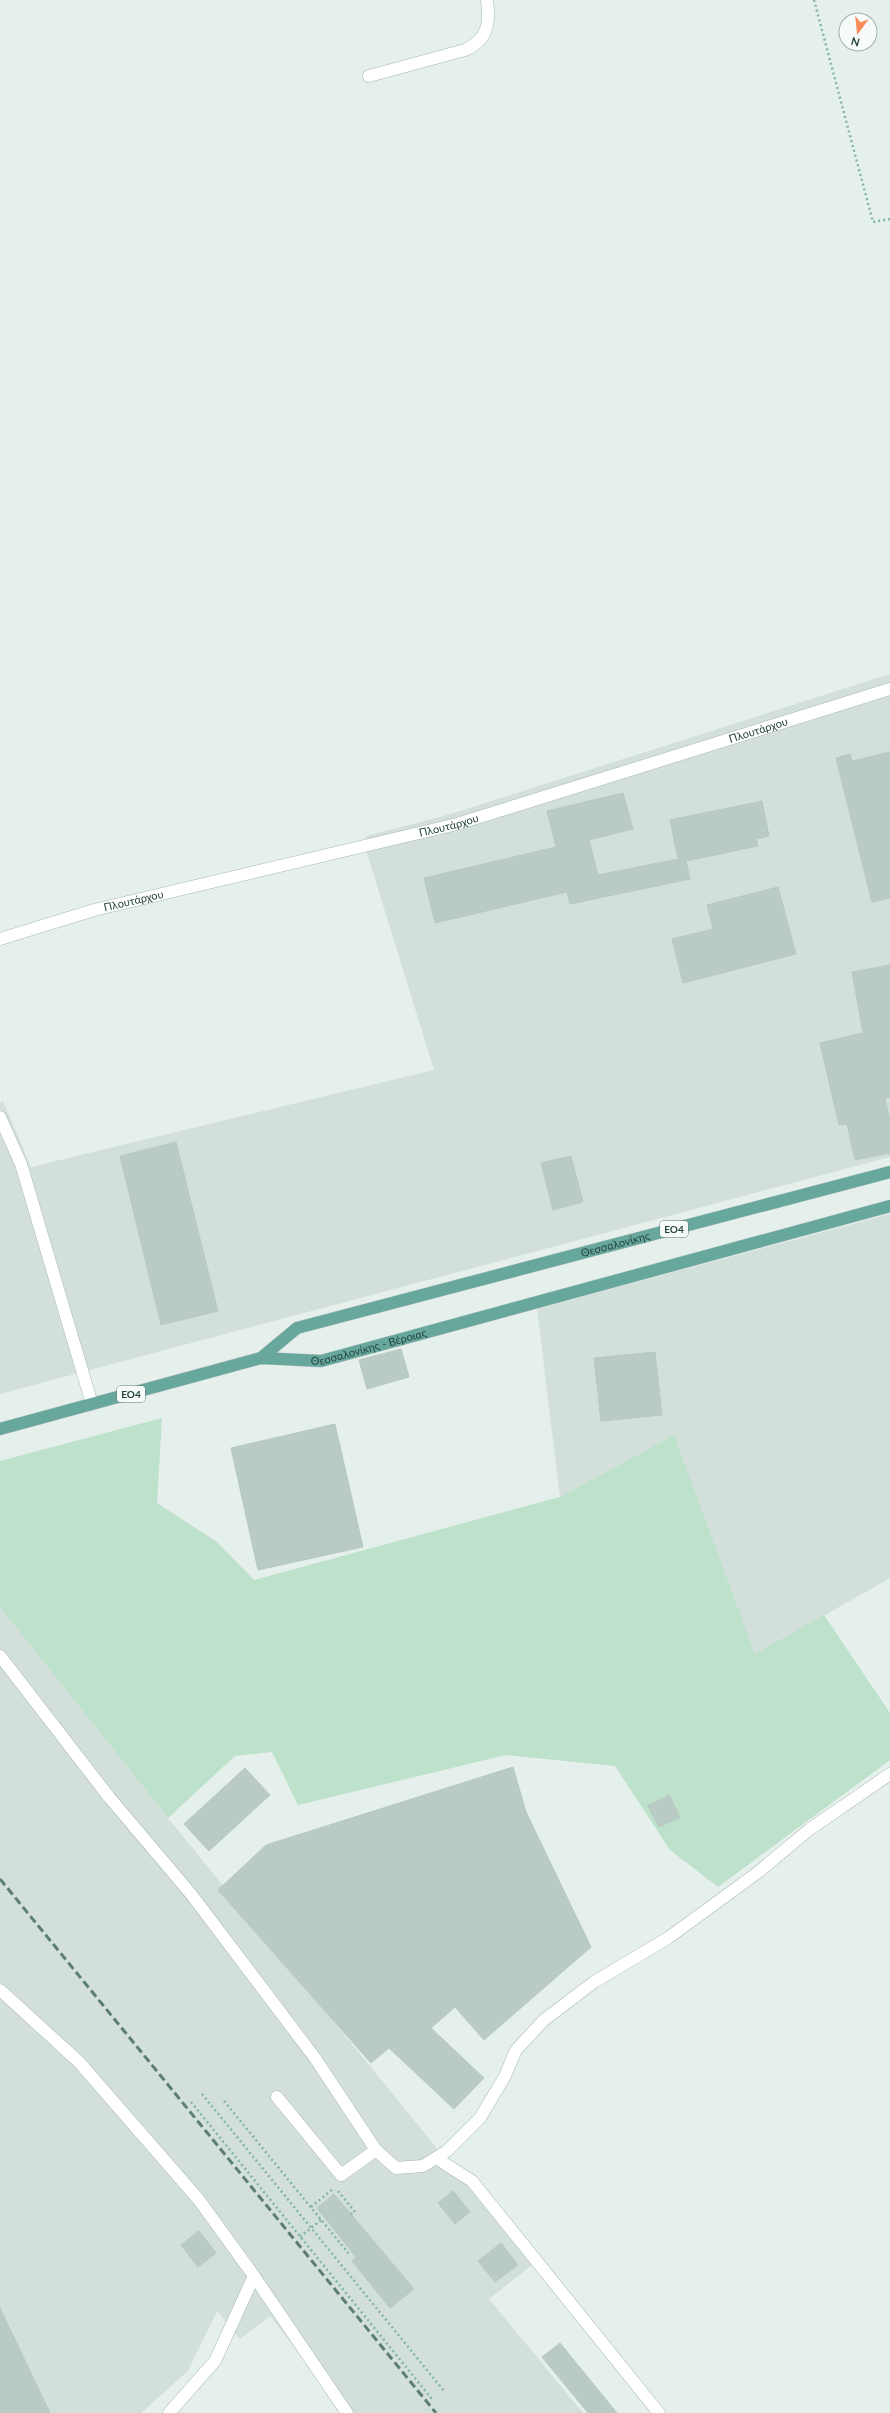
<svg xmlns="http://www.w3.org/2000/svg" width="890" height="2413" font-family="Lato,sans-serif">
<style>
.built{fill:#d3dfda}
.green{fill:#bde1ca}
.building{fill:#bacac5;stroke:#b7c9c3}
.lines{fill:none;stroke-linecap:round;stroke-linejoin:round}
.minor-casing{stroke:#a7b8b3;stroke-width:13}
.major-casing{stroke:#c1cac9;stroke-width:13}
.path{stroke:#83b4a9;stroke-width:2.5;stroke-dasharray:2 3;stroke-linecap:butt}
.minor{stroke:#fff;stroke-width:12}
.major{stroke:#67a79c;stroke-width:12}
.rail{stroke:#5d7e78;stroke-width:3;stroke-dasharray:8 4;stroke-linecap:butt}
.labels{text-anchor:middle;stroke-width:3.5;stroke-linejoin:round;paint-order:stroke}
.shield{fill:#f6fbf9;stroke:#627a75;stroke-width:1}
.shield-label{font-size:10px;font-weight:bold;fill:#22433d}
.street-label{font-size:11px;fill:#22433d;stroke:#f6fbf9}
</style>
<rect width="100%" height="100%" fill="#e5efeb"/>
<!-- built -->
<path class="built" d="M890,674v483l-890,237v-291l3,-2 28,66 403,-97 -67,-217 -1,-17 85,-22z
M890,1214v364l-135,77 -81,-220 -114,62 -23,-188z
M0,1607l168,211 364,447 -43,34 94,114h-238l-75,-97 -30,23 -23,-28 -29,60 -47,42h-141z"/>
<!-- green -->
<path class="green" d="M162,1418l-5,85 60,39 37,38 306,-83 114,-62 81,219 69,-39 66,98v47l-172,127 -48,-37 -55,-84 -109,-11 -208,50 -26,-53 -37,4 -67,62 -168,-211v-146z"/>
<!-- building -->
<path class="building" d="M890,752v146l-18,4 -36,-144 14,-4 2,7z
M623,793l10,36 -44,11 9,35 80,-16 -8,-39 92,-19 7,35 -13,3 2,7 -72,15 4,18 -120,25 -3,-12 -132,31 -11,-45 132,-31 -9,-36z
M778,887l18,67 -113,29 -11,-44 41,-10 -6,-24z
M890,965v132l-5,1 5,22v33l-35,7 -8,-36 -8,1 -19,-82 43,-10 -11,-61z
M176,1142l42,169 -57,14 -41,-169z
M571,1156l12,46 -30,8 -12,-47z
M401,1349l8,28 -42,12 -8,-29z
M655,1352l7,63 -61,6 -7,-63z
M335,1424l28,123 -105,23 -27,-122z
M513,1767l13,45 65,135 -107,93 -29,-33 -24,21 53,50 -30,31 -65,-61 -18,15 -153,-173 48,-45z
M245,1768l25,27 -61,56 -25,-27z
M669,1795l11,22 -21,10 -11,-21z
M453,2191l17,21 -15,12 -17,-21z
M334,2194l80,95 -24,19 -38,-47 4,-4 -39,-49z
M199,2231l17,22 -18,14 -17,-22z
M501,2243l17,22 -23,17 -17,-21z
M0,2308l50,105h-50z
M560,2343l57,70h-29l-46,-56z"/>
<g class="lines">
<defs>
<g id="minor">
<path d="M369,76l96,-26c23,-10 25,-27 22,-50"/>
<path id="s1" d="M0,939l94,-29 363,-86 433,-135"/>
<path d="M0,1117l21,47 71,240"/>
<path d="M0,1656l109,141 82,97 124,164 61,92 20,18 27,-2 24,-15 33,-33 25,-42 11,-26 28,-30 50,-38 74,-44 89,-65 53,-44 80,-55"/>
<path d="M0,1990l79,72 120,138 55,76 93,137"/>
<path d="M277,2097l64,78 35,-25"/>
<path d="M436,2158l36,23 187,232"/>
<path d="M169,2413l46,-52 39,-85"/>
</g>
<g id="major">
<path id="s2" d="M261,1358l36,-30 593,-156"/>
<path id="s3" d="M0,1429l261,-71 60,3 569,-155"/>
</g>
</defs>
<!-- minor casing -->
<use href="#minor" class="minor-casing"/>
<!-- major casing -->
<use href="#major" class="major-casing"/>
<!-- path -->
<path class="path" d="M814,0l59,222 17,-3
M202,2094l242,297
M224,2101l125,153
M191,2102l241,297
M338,2191l17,21 -4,2
M311,2207l23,-19
M300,2237l21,-17"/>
<!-- minor -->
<use href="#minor" class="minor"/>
<!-- major -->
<use href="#major" class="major"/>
<!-- rail -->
<path class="rail" d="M0,1879l436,534"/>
</g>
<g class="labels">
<!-- shield labels -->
<g class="shield">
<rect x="660" y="1221" width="28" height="16" rx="3"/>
<rect x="117" y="1386" width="28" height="16" rx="3"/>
</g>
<g class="shield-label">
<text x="674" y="1233">ΕΟ4</text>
<text x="131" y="1398">ΕΟ4</text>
</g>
<!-- street labels -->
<g class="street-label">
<text dy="4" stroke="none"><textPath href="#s1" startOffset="787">Πλουτάρχου</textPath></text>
<text dy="4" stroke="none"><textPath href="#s1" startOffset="463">Πλουτάρχου</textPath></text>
<text dy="4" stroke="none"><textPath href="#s1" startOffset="139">Πλουτάρχου</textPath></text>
<text dy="4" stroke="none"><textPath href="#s2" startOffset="376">Θεσσαλονίκης</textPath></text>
<text dy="4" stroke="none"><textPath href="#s3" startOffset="380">Θεσσαλονίκης - Βέροιας</textPath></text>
</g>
</g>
<!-- north arrow -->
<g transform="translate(858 32) rotate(195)"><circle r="19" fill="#f6fbf9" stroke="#a1b1ae"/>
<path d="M0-3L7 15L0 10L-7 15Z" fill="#fa8d57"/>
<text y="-6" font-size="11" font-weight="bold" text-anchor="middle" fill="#22433d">N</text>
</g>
</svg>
